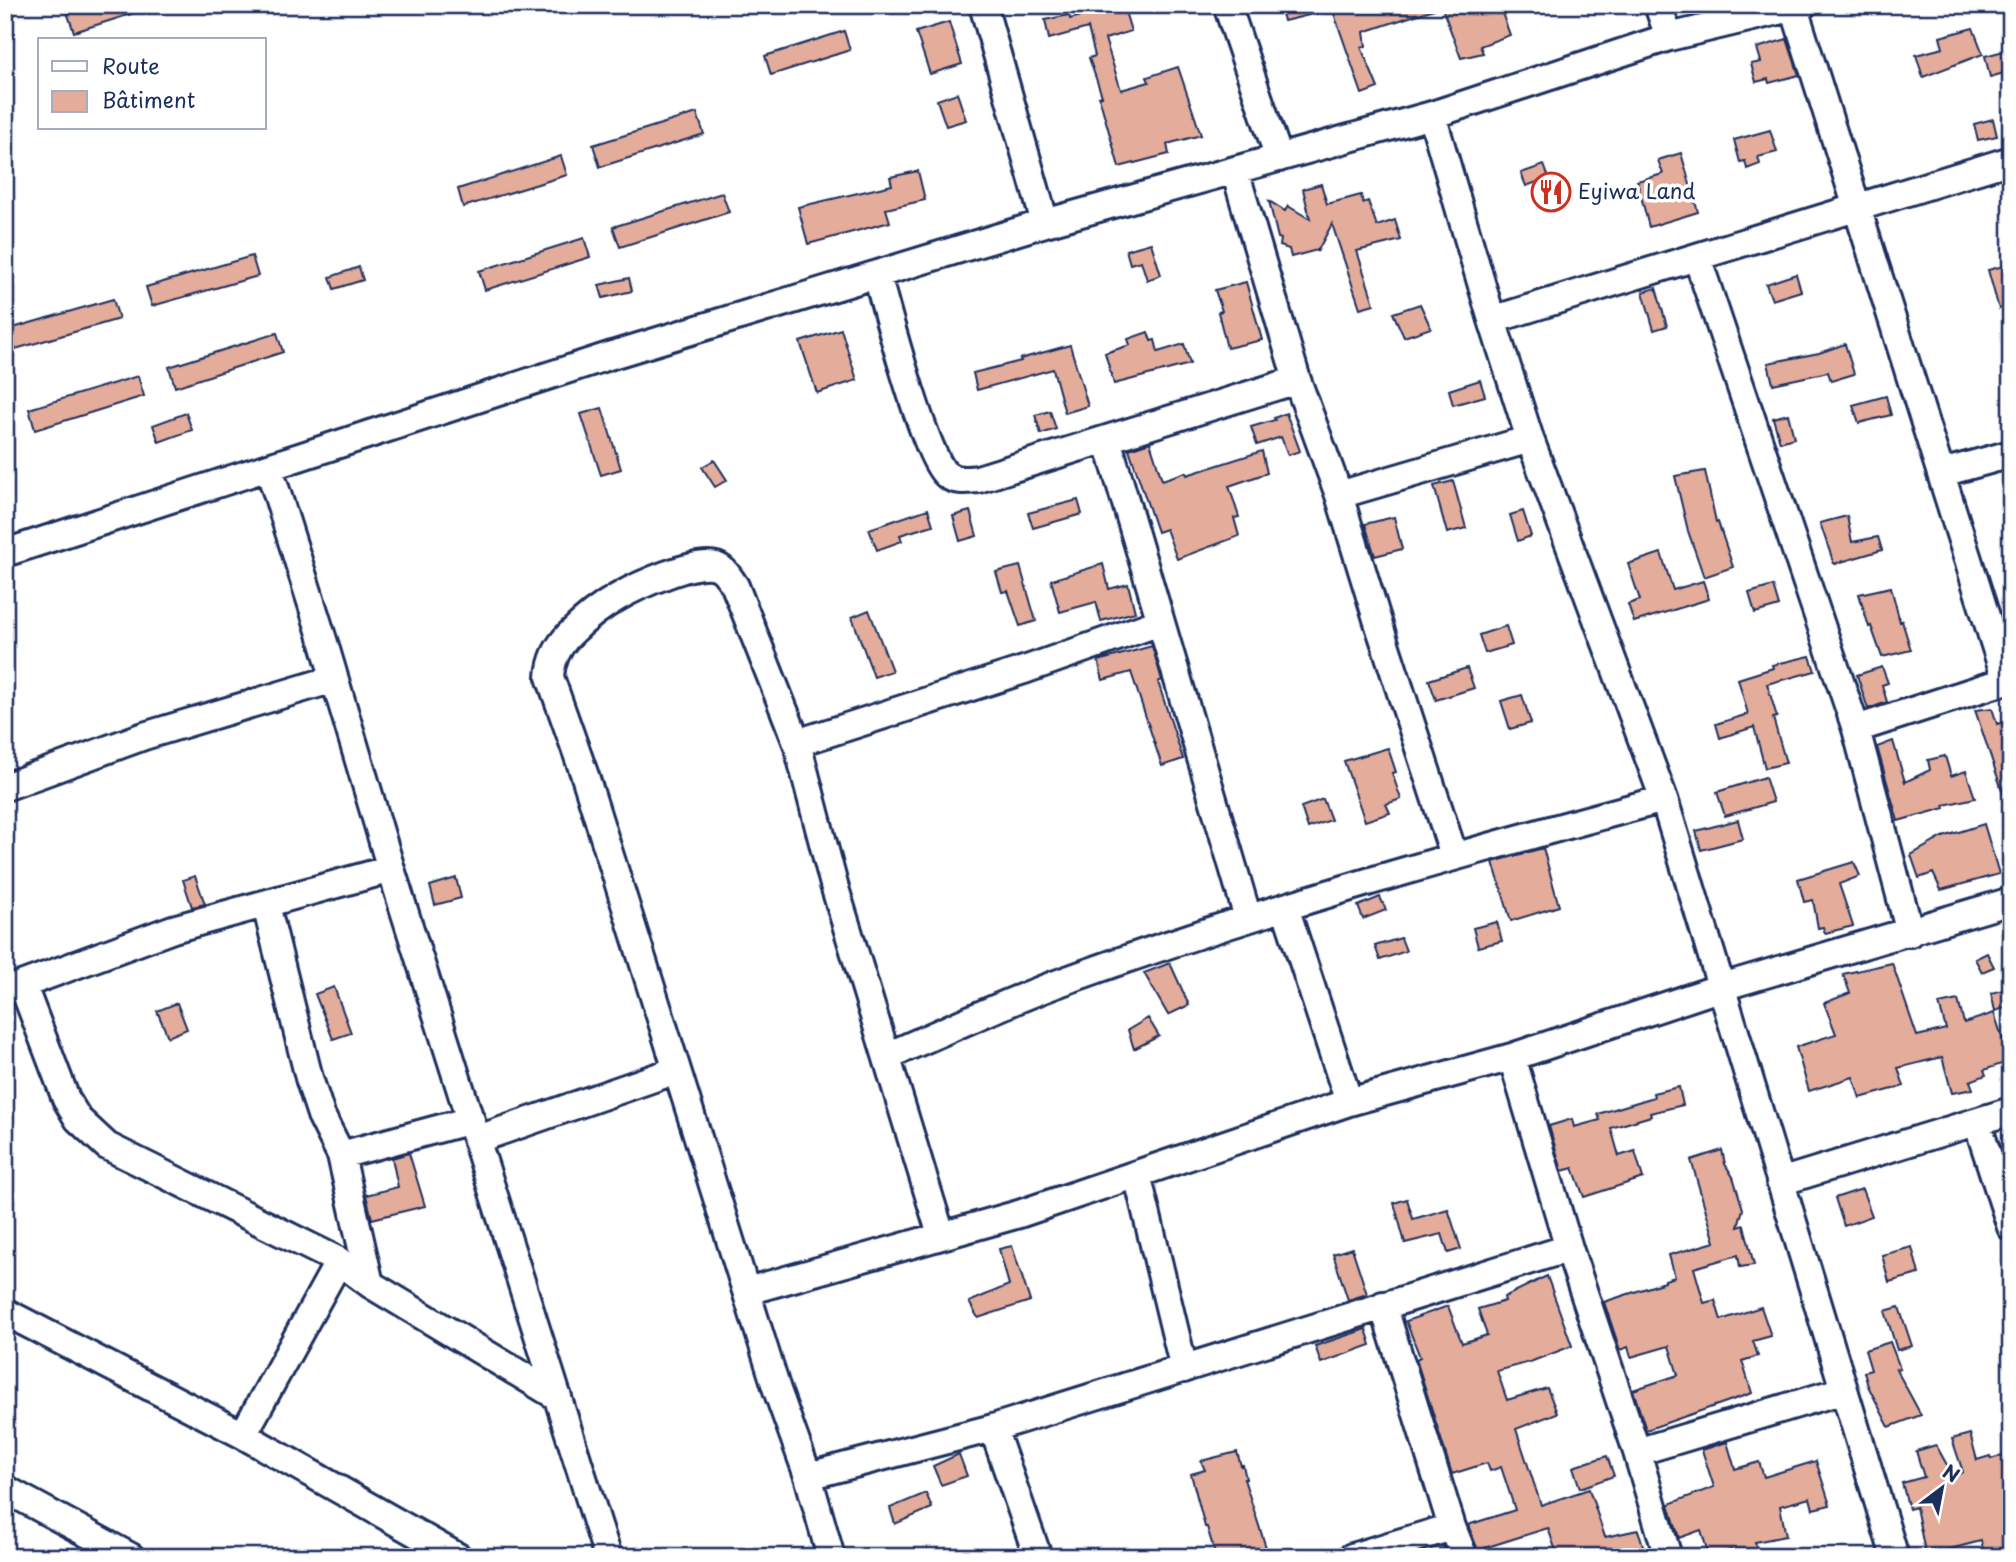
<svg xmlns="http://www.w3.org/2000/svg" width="2016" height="1562" font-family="'Playpen Sans',sans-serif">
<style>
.building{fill:#e3ac9b;stroke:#1b2f5e;stroke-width:2}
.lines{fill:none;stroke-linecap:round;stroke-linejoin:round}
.minor-casing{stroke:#1b2f5e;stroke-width:32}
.minor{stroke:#fff;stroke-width:26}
.labels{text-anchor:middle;stroke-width:7;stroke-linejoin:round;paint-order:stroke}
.poi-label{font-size:21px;fill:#1b2f5e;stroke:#fff;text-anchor:start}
</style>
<rect width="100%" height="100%" fill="#fff"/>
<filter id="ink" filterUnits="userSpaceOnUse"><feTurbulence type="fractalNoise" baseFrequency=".0143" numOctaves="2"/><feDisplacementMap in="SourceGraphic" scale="14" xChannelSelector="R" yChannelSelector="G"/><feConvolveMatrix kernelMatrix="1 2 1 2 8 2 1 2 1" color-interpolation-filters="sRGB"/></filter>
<g filter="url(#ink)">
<!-- building -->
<path class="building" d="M87,5h62l1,3 -76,24 -7,-20z
M1091,5h3l2,7 27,-7 8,26 -26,8 16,51 28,-8 -2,-5 31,-10 23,68 -34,9 2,10 -50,13 -20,-70 3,-1 -13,-38 6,-2 -7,-28 -39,11 -4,-19 24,-5 1,4 15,-4 -2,-7z
M1280,5h45l1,6 -42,10z
M1331,5h106v3l-73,24 2,14 -5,1 17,41 -16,6z
M1441,5h58l11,30 -30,11 3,7 -22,5z
M949,22l13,42 -32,10 -14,-42z
M1973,28l10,26 -60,23 -7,-22 27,-7 -3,-11z
M844,31l6,19 -79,25 -6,-19z
M1787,39l12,36 -30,8 -1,-4 -12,3 -5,-18 10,-2 -4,-14z
M2011,49v22l-21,6 -5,-21z
M957,93l9,27 -20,6 -9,-26z
M697,113l7,21 -104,33 -7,-22z
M1993,119l4,17 -19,4 -4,-16z
M1770,130l7,22 -19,5 2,7 -13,5 -2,-8 -5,1 -6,-22z
M1681,153l17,59 -49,15 -12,-46 26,-7 -5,-14z
M561,156l6,19 -104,32 -5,-18z
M1544,165l5,13 -23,8 -5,-13z
M918,171l7,29 -39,9 4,13 -82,22 -10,-37 94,-22 -2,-8z
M1321,184l6,20 34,-9 2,8 5,-2 9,25 18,-6 6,20 -44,11 17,53 -14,4 -28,-84 -15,28v-2l-26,7 -2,-8 -9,-3 1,-7 -3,-1 -9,-37 16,10 3,-5 22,13 -7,-30z
M722,193l7,19 -109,35 -7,-20z
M584,238l6,19 -105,33 -6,-19z
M1151,243l10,32 -14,5 -6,-19 -11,3 -4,-14z
M252,256l6,20 -106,30 -6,-19z
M2011,264v42l-12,3 -11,-39z
M359,267l4,13 -29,9 -4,-12z
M1796,274l5,17 -29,9 -6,-16z
M629,278l3,13 -29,7 -4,-13z
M1246,282l16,58 -35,8 -9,-36 4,-1 -7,-21z
M1656,288l11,38 -13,4 -11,-38z
M113,299l6,20 -107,31 -6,-20z
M1420,304l11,24 -27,9 -11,-24z
M841,329l16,51 -40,13 -17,-51z
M1148,332l3,9 4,-1 3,12 26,-8 6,20 -76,20 -9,-31 25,-8 -2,-6z
M277,333l6,19 -108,35 -6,-20z
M1845,344l9,30 -23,7 -3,-9 -55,12 -5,-21 51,-10z
M1070,345l18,61 -23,7 -12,-44 -76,21 -4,-17 48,-12 -1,-2z
M138,376l6,20 -109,34 -6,-21z
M1480,380l5,16 -32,9 -4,-15z
M1886,396l5,19 -32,8 -6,-18z
M602,408l19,61 -20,6 -20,-61z
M1050,411l6,18 -15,5 -6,-19z
M186,413l6,17 -33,12 -6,-17z
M1286,413l14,38 -12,4 -7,-18 -24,8 -6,-18 24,-7 -1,-2z
M1788,414l6,24 -14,4 -7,-24z
M1150,442l12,38 24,-8 1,3 75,-24 5,22 -38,13 10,31 -5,1 5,18 -62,23 -11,-30 -9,3 -28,-83z
M714,460l13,20 -12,7 -13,-20z
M1705,471l11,51h2l15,45 -29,10 -16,-46 -13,-55z
M1453,481l13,47 -19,5 -13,-47z
M1078,500l4,14 -49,14 -5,-15z
M928,509l5,16 -33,10 2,6 -25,9 -8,-21z
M970,511l7,25 -17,5 -7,-25z
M1523,511l8,25 -13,5 -8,-26z
M1847,516l5,26 26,-5 4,13 -48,14 -14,-41z
M1394,517l8,32 -27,7 -10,-32z
M1661,553l12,37 30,-9 6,18 -75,23 -6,-18 12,-4 -12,-36z
M1103,564l6,25 19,-5 7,28 -34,9 -5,-19 -36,10 -9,-32z
M1020,566l16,55 -16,5 -12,-35 -6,1 -6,-20z
M1773,586l6,20 -24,7 -6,-20z
M1891,587l9,35 2,-1 9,29 -29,7 -11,-31 -2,1 -10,-33z
M869,610l23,61 -18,6 -22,-60z
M1506,626l6,19 -27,8 -6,-18z
M1152,646l10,34 -4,2 25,77 -21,7 -31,-94 -28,8 -5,-19z
M1810,656l5,15 -48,13 10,33 -4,1 13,45 -21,5 -11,-41 -34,11 -4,-14 32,-10 -10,-35 35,-11 -1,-3z
M1882,667l6,16 -6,2 5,17 -19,7 -11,-34z
M1467,668l7,20 -38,12 -7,-20z
M1522,695l9,28 -21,6 -9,-28z
M1992,708l5,16 8,-2 6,17v69h-3l-33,-98z
M1893,741l12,41 25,-12 -2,-10 17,-4 6,20 15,-5 9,27 -31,7 1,3 -47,13 -21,-74z
M1388,748l8,24 -4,1 9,26 -15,5 4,9 -25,8 -21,-60z
M1765,777l8,25 -48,14 -8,-24z
M1323,799l8,21 -23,8 -7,-21z
M1738,820l5,19 -42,11 -5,-19z
M1984,824l15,50 -58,16 -8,-17 -14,5 -8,-23 32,-18z
M1543,848l16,58 -48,15 -18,-59z
M1854,862l6,14 -21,8 14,42 -28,7 -2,-6 -5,1 -5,-28 -9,2 -6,-23z
M195,876l10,28 -13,3 -9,-27z
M456,878l5,20 -26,7 -5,-19z
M1380,897l6,13 -23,9 -5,-13z
M1497,922l5,19 -24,6 -5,-19z
M1401,938l5,13 -26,9 -5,-14z
M1987,953l7,14 -12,5 -7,-13z
M1170,963l19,42 -21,10 -24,-42z
M1892,963l25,73 29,-7 -7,-25 19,-4 6,23 30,-10 16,48 -26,9 2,5 -16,6 3,8 -21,4 -10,-36 -44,11 6,18 -44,12 -7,-21 -44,14 -13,-44 40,-13 -12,-31 26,-10 -7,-19z
M334,987l17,46 -18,6 -18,-45z
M2011,988v18l-16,5 -4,-18z
M177,1003l10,26 -19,8 -11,-26z
M1148,1018l11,18 -25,13 -6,-19z
M1679,1087l4,18 -33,8 1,3 -40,12 8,28 16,-5 8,27 -59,19 -11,-29 -11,3 -13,-45 23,-7 2,8 26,-7 -2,-6 56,-17 -1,-4z
M1722,1150l3,14 8,13 10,32 -5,18 6,-2 10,40 -14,2 -2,-12 -44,13 10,35 11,-3 6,20 40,-13 10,29 -18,5 5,15 -16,5 10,32 -106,37 -13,-40 45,-15 -9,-29 -38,11 -3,-10 -8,3 -16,-48 61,-20v-2l10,-3 -6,-22 46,-13 -24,-82z
M409,1153l16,53 -53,13 -6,-24 32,-8 -6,-29z
M1862,1189l10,27 -28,10 -9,-28z
M1407,1199l6,20 35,-10 13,40 -13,4 -6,-19 -37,9 -11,-40z
M1012,1246l18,55 -52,17 -9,-16 40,-17 -10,-36z
M1912,1247l7,27 -30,8 -7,-27z
M1352,1248l15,46 -19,6 -15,-46z
M1547,1276l25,70 -42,16 -33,9 10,29 40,-12 10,25 -41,16 25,76 48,-16 16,48 33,-7 7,23 -11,4h-76l-10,-29 -70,22 -10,-25 47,-15 -8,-25 -6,-18 -11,4 -3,-8 -35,11 -36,-115 4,-2 -14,-36 42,-15 14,37 25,-8 -9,-26 27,-8 -1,-4z
M1899,1307l13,39 -15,4 -12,-39z
M1366,1329l5,16 -50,18 -6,-17z
M1890,1342l10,26 -4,1 25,46 -32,12 -21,-41 -4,-14 7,-2 -6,-20z
M1970,1434l7,26 13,-4 1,3 20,-6v86l-8,2 2,9 -20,6 -4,-15 -35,9 2,7h-22l-10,-50 -7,2 -7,-26 22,-6 -8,-26 20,-6 17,31 10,-4 -11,-33z
M1727,1442l8,27 24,-7 5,15 52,-16 14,44 -17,4 -3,-11 -30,8 6,30 -31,6 6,15h-27l-3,-7 -22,6 -8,-26 -22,8 -10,-34 45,-17 -12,-37z
M1237,1452l4,14 2,-1 3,14h-2l25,78h-53l-9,-30h-2l-14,-53 14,-4 -4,-9z
M959,1454l8,22 -26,9 -8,-19z
M1607,1456l7,20 -34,12 -7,-21z
M926,1493l6,15 -37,16 -5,-16z"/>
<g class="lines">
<defs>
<path id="minor" d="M983,5l62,218
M1227,5l52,153
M1658,5l11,32
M1794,8l212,672
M1432,115l60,205 38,119 134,360 231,758
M1235,171l62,209 42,115 38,124 77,237
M1697,257l159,472 54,204
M877,275c9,33 49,186 70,200 9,7 20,5 31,4l319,-99
M1492,320l519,-160
M1107,439l141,479
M269,468l55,175 67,226 217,688
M1942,473l69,-19
M1339,495l191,-56
M5,553l607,-198 433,-132 387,-108 237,-78 134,-32
M1856,729l155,-50
M797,743l230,-74 133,-47
M5,787l139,-51 190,-57
M266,905l43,173 12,37 20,40 29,129
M1285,907l64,195
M23,986l43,113 12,20 29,27 232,115 31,23 188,113
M5,991l168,-62 218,-60
M887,1056c60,-26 119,-54 180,-76 196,-71 396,-127 597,-181
M1977,1122l34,105
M478,1139l199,-69
M341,1155l130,-35
M1137,1174l47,195
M1780,1182l231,-71
M747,1291l272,-77 330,-112 163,-45
M1383,1305l69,222 12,30
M5,1312l238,123 215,122
M993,1428l45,129
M243,1435l96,-174
M1637,1452l207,-62
M808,1476l185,-48 576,-180
M5,1489l126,68
M831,1557l-23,-81 -31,-86 -192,-614 -35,-99c1,-17 8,-31 20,-43 13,-13 32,-28 48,-37 19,-11 77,-38 98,-31 9,3 14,13 19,20l62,157 37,142 107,350
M1352,1557l100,-30
M1668,1557l-31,-105 -68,-204 -57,-191 210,-70 289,-86"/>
</defs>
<!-- minor casing -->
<use href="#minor" class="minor-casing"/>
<!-- minor -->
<use href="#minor" class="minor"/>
</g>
</g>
<!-- icons -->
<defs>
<symbol id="restaurant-ring" viewBox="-11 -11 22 22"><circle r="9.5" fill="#fff" stroke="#c8321e" stroke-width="1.5"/><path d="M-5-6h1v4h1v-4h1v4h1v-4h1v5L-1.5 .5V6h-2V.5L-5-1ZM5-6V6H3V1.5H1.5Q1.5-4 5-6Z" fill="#c8321e"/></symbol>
</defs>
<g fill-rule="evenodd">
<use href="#restaurant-ring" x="1529" y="170" width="44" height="44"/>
</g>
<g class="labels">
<!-- poi labels -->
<g class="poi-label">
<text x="1578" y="199">Eyiwa Land</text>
</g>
</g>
<!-- margin -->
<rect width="2016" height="1562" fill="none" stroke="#fff" stroke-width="28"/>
<rect x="14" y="14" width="1988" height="1534" fill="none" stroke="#1b2f5e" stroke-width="2.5" filter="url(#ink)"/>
<!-- legend -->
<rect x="38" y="38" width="228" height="91" fill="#ffffff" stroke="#a4acbf" stroke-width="2"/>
<rect x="52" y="61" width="35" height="10" fill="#ffffff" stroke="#a4acbf" stroke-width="2"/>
<text x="102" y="74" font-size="21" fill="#1b2f5e">Route</text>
<rect x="52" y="91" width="35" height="21" fill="#e3ac9b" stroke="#a4acbf" stroke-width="2"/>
<text x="102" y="108" font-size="21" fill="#1b2f5e">Bâtiment</text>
<!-- north arrow -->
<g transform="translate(1942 1488) rotate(32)" stroke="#ffffff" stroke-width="5" paint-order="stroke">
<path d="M0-5L12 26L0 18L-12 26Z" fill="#1b2f5e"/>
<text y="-10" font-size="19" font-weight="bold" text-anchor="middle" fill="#1b2f5e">N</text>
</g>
</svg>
